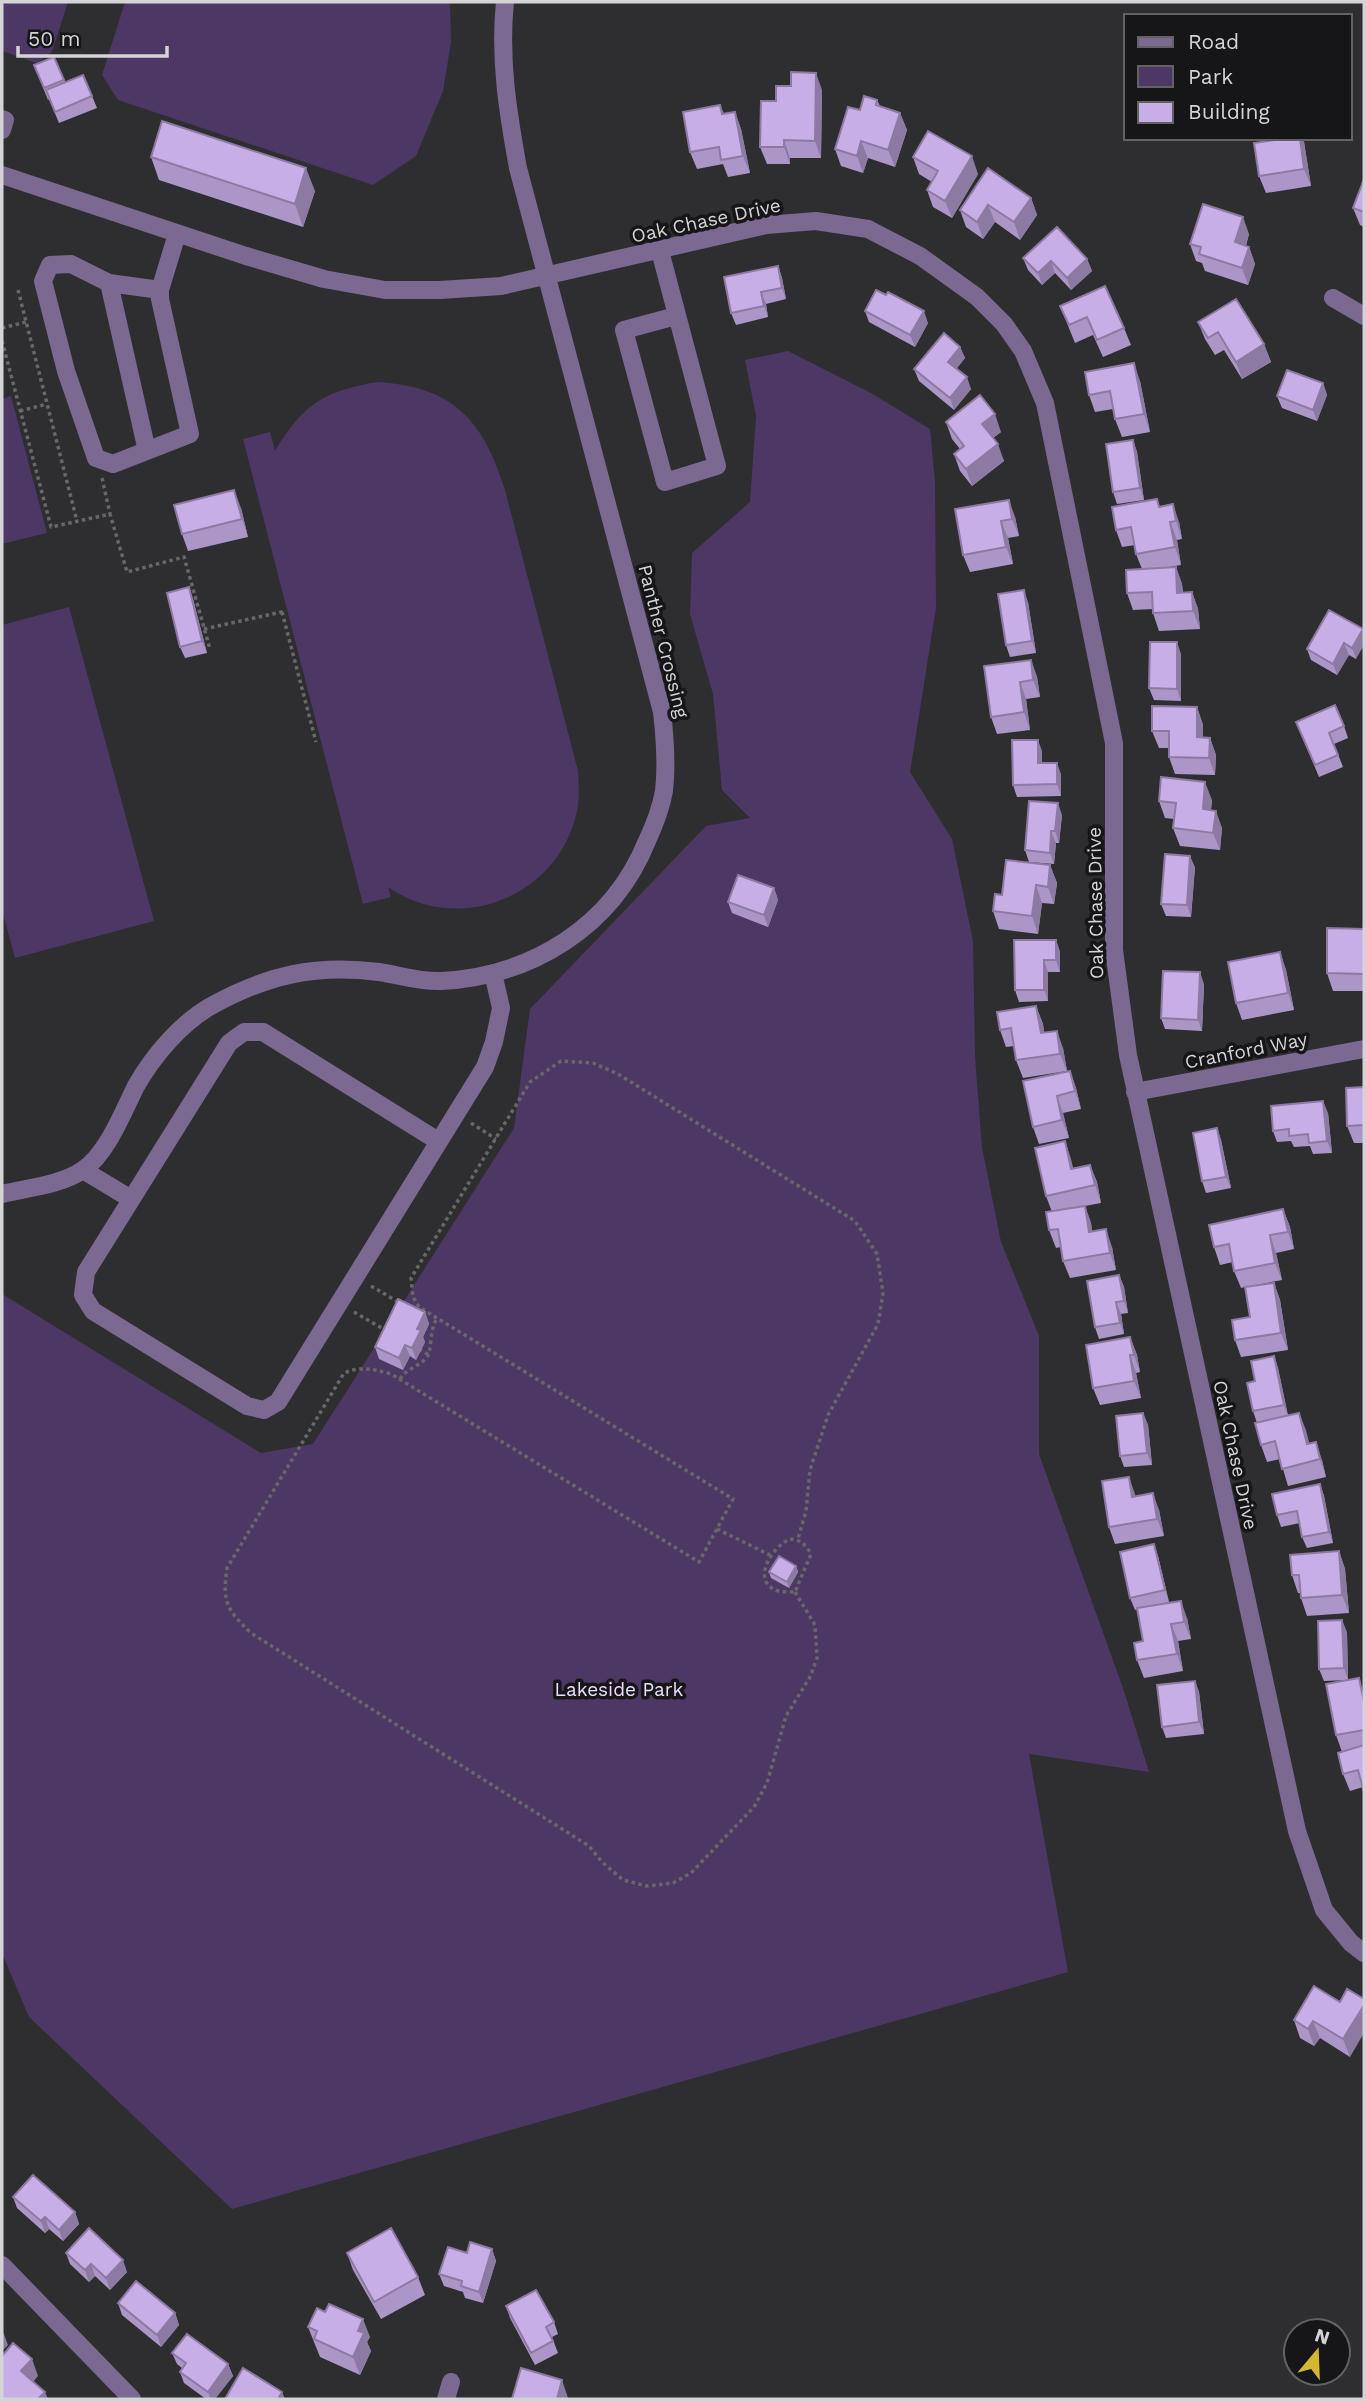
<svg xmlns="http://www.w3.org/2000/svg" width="1366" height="2401" font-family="'Work Sans',sans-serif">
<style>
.green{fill:#4d3865}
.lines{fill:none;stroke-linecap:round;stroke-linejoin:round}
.path{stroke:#68676a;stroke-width:3.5;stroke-dasharray:3.5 3.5;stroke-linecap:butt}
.minor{stroke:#7b6991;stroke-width:18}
.wall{fill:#ac96c7}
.shaded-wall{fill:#8c7aa2}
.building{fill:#c8aee7;stroke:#8c7aa2;stroke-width:2}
.labels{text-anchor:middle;stroke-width:7;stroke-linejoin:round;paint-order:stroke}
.street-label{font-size:19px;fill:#d4d3d5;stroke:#161517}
.park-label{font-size:19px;fill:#eadcfc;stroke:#161517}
</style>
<rect width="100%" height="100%" fill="#2e2d30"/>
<!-- green -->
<path class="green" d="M2,2h66l-16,50 -15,11 -35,-12z
M125,2h325l1,40 -8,49 -27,65 -43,29 -255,-85 -16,-25z
M788,351l83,42 59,36 5,53 1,126 -26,164 42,67 21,102 2,116 7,90 19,95 38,94v118l85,237 25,81 -120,-18 39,218 -836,237 -203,-192 -27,-64v-659l259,159 52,-9 201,-316 16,-119 176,-183 44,-8 -28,-28 -9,-96 -23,-80 2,-61 58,-51 6,-86 -11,-56z
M378,382c76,5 105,38 127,108l73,281c1,16 2,33 -3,48 -22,80 -119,116 -187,68l3,10 -28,7 -120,-465 27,-7 5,19c27,-46 50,-61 103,-69z
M11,396l36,137 -45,11v-145z
M69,607l85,314 -139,37 -13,-48v-285z"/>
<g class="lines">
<!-- path -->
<path class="path" d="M18,290l59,231
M2,328l24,-6
M2,341l49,186 59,-13 17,58 57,-15 26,92
M20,411l27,-7
M102,478l8,36
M282,612l34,130
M204,629l82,-18
M471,1123l25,16
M371,1286l29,17
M354,1312l31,18
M419,1349l10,6
M400,1379c7,-11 19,-12 27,-22 5,-5 2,-26 10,-39
M717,1529l53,26
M790,1539c11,1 16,6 21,15l-16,38c-5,0 -12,0 -17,-1 -29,-10 -5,-45 12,-52z
M795,1592l20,33 2,33 -7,19 -24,39 -19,67 -13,24 -63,66 -18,10 -26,3 -24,-6 -21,-18 -13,-16 -338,-213c-24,-23 -29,-31 -24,-65l117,-195c17,-7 30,-4 47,1l308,188 34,-63 -314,-192 -6,-10 -2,-19 119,-196 31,-21 32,2 25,11 237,147 22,33 6,39 -5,31 -50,91 -18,55 -4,41 -8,28"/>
<!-- minor -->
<path class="minor" d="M2,119l3,1 -3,10
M2,175l244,81 78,23 61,11h55l61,-4 265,-61 50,-4 52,8 52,27 57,41 27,27 19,27 22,52 69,340v207l14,105 169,776 27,79 27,33 13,10
M660,251l57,215 -52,16 -41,-152 52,-14
M109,283l38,168
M160,290v9l30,135 -77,30 -17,-6 -30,-87 -23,-90 7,-16 21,-1 38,19 51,7 17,-56
M1333,298l31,18
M1135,1092l229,-43
M438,1141l-175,-109h-19l-15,11 -143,229 -3,23 10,16 154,95 17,4 14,-8 207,-335 9,-25 7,-34 -8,-35
M83,1170l48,29
M2,1194c25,-6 59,-9 81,-24 24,-16 40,-58 53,-84 17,-30 45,-63 75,-80 56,-31 104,-42 168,-34 21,3 40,10 62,9 91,-5 171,-54 206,-140 7,-15 14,-33 17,-50 3,-26 1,-53 -2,-79l-144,-544c-10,-55 -19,-110 -13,-166
M2,2265l130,134
M446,2399l5,-17"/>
</g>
<!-- wall -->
<path class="wall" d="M54,57l11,25 27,14 5,12 -38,15 -10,-24 -1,1 -14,-35z
M822,90l-1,68h-31v6h-23l-7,-17 16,-46z
M877,100l3,6 20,7 7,17 -12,37 -27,-9 -5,15 -22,-7 -6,-17 25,-39z
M720,105l4,9 11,-2 6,17 9,44 -22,4 -5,-13 -26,5 -7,-17z
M1275,140l29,2 7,44 -45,7 -7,-17z
M151,157l164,34 -12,36 -144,-47z
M913,157l65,17 -26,44 -19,-11 -6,-17 5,-8 -13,-8z
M1364,179v48l-4,-2 -7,-17z
M1031,198l6,17 -17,25 -25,-18 -12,17 -17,-12 -6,-17z
M1249,234l-3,12 3,1 6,17 -7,21 -43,-14 -3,-8 -6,-2 -6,-17z
M1023,258l64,1 5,12 -21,19 -16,-17 -13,12 -14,-15z
M778,266l4,12 4,21 -20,5 2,13 -32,8 -5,-12z
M1060,306l64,22 7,17 -28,12 -10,-22 -18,8z
M865,311l63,12 -13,24 -46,-25z
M1198,322l66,22 7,18 -29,17 -18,-29 -9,5 -10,-16z
M960,347l5,11 -8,10 14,21 -17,21 -35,-29 -5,-12z
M1140,381l10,51 -28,5 -7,-18 -2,-10 -18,3 -6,-17z
M1323,383l4,12 -10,26 -35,-13 -5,-12z
M946,422l55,10 -8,6 11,23 -32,25 -12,-15 -6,-17 6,-5 -8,-10z
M1133,440l4,12 7,48 -27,4 -4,-12z
M1160,507l19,15 3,17 -5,1 4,25 -18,3 13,-1 6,17 1,8h9l6,17 2,20 -41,2 -6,-18v-4l-20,1 -6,-17 15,-24 -6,-15 -1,-9 -13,2 -6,-17z
M241,508l7,29 -60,14 -6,-17z
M955,509l60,8 4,19 -11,2 5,26 -43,8 -7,-17z
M193,599l14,54 -22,5 -5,-11z
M1028,602l8,51 -26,4 -4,-12z
M1363,629l-7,30 -7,-4 -12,20 -26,-15 -4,-11z
M1181,654v47l-27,-1 -5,-12z
M1031,660l6,17 3,20 -14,2 4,31 -33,4 -6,-17z
M1197,707l6,18v13h7l6,17 -1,20 -40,-1 -6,-17v-9h-10l-7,-17z
M1296,722l48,4 4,12 -14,6 9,23 -24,10z
M1042,751v12l19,11v22l-44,1 -4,-12z
M1212,800l-1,10 11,18 -2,22 -40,-4 -7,-18 1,-9 -9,-1 -6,-17z
M1062,815l-3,28h-3l-2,21 -25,-2 -4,-12z
M1050,865l7,18 -3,21 -12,-1 -4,31 -39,-5 -6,-18 9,-16z
M1195,867l-4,50 -25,-1 -5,-12z
M774,888l4,12 -10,27 -36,-14 -4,-11z
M1364,929v62h-31l-6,-18z
M1056,940l4,12v20h-12v29l-29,1 -4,-12z
M1280,952l6,18 8,40 -52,10 -6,-17z
M1204,984l-2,47 -37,-2 -4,-11z
M1036,1006l7,18 1,8 19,16 4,23 -44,7 -7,-18 -2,-14 -8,1 -6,-17z
M1070,1071l6,17 5,21 -18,4 6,25 -30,6 -6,-17z
M1364,1087v56h-10l-7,-17z
M1328,1113l4,40 -19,1 -3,-8 -16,1 -3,-6 -14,1 -4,-11z
M1217,1128l4,12 10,48 -25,5 -4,-12z
M1065,1141l8,27 17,-3 7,17 4,21 -16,3 6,17 1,9 20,15 4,23 -46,8 -7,-17 -2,-14 -5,1 -7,-18 3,-18 -6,-16z
M1283,1209l7,18 4,22 -18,4 6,27 -26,5 18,-2 6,17 8,50 -47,7 -6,-17 15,-23 -5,-30 -4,1 -7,-17 -1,-9 -13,3 -6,-18z
M1119,1275l5,12 4,26 -7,1 3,20 -25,5 -4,-12z
M425,1312l4,12 -6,13 2,5 -9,18 -6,-4 -7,14 -24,-11 -4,-12z
M1130,1337l7,18 3,17 -4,1 5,25 -41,7 -7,-17z
M1274,1356l4,12 10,47 11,-2 10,31 13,16 4,17 -38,9 -8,-27 -13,3 -6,-17 -4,-22 -4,-12 2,-30z
M1143,1413l5,12 4,40 -28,2 -4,-11z
M1320,1484l4,12 9,47 -26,5 -5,-11 -2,-14 -19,4 -4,-12z
M1135,1496l24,14 5,26 -49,8 -6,-17z
M1339,1551l6,18 4,44 -42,3 -6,-18 -1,-5h-2l-6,-18z
M1158,1556l11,46 -9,2 27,14 4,21 -13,2 5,30 -39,7 -7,-18 6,-19 -5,-32 -3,1 -5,-12z
M796,1566l2,6 -9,16 -18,-10 -2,-6z
M1347,1632l1,48 -24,1 -5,-12z
M1195,1681l4,11 5,42 -38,4 -4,-11z
M1364,1691v101l-1,-5 -13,4 -7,-17 -1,-22 -6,-17z
M1340,2002l10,55 -30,-19 -6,8 -14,-8 -6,-18z
M13,2197l62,15 4,12 -16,17 -14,-12 -4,4 -28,-25z
M492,2249l4,12 -13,42 -18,-5 -2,-6 -19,-6 -5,-12 28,-21z
M66,2253l61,19 -17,18 -15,-14 -6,6 -19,-18z
M347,2253l71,24 7,18 -44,24 -28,-49z
M118,2303l57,10 4,12 -18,22 -39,-32z
M506,2306l48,16 4,12 -6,3 6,16 -23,12 -25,-47z
M308,2327l62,10 -3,5 4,9 -11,24 -40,-18z
M172,2353l56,11 5,12 -18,23h-9l-22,-16 -4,-11 2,-4 -5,-4z"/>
<!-- shaded-wall -->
<path class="shaded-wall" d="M816,73l6,17 -1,68 -6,-17z
M735,112l6,17 9,44 -7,-17z
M900,113l7,17 -12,37 -7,-17z
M1300,138h3l1,4 7,44 -7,-17z
M784,140l6,18v6l-6,-17z
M861,141l7,17 -5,15 -6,-17z
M972,156l6,18 -26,44 -7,-17z
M306,168l9,23 -12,36 -8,-23z
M1031,198l6,17 -17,25 -6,-18z
M988,205l7,17 -12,17 -6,-17z
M1243,217l6,17 -8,26 -6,-18z
M1249,247l6,17 -7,21 -6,-17z
M1087,259l5,12 -21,19 -4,-12z
M1051,261l4,12 -13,12 -4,-12z
M778,266l4,12 4,21 -4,-11z
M761,292l5,12 2,13 -4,-11z
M924,311l4,12 -13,24 -5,-12z
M1264,344l7,18 -29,17 -6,-17z
M960,347l5,11 -12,15 -5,-11z
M1134,363l6,18 10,51 -6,-18z
M967,377l4,12 -17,21 -4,-12z
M1323,383l4,12 -10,26 -4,-11z
M995,414l6,18 -13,9 -6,-17z
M1133,440l4,12 7,48 -4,-12z
M998,444l6,17 -32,25 -6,-17z
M234,490l7,18 7,29 -6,-18z
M1009,500l6,17 4,19 -7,-17z
M1173,504l6,18 3,17 -6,-18z
M1001,521l7,17 5,26 -7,-17z
M1170,522l7,18 4,25 -6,-18z
M1176,567l6,17 2,26 -7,-17z
M189,587l4,12 14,54 -5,-12z
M1024,590l4,12 8,51 -4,-12z
M1192,592l6,17 2,20 -7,-18z
M1363,629l1,4v12l-8,14 -4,-11z
M1177,642l4,12v47l-4,-12z
M1344,643l5,12 -12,20 -4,-11z
M1031,660l6,17 3,20 -7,-17z
M1020,682l6,17 4,31 -6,-18z
M1197,707l6,18v30l-6,-18z
M1210,738l6,17 -1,20 -6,-17z
M1038,740l4,11v24l-4,-12z
M1057,763l4,11v22l-4,-12z
M1205,782l7,18 -3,26 -6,-17z
M1058,803l4,12 -3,28 -4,-12z
M1216,811l6,17 -2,22 -7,-17z
M1051,831l5,12 -2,21 -4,-11z
M1190,856l5,11 -4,50 -4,-12z
M1050,865l7,18 -3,21 -6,-17z
M1036,885l6,18 -4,31 -6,-18z
M774,888l4,12 -10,27 -4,-12z
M1056,940l4,12v20l-4,-12z
M1280,952l6,18 8,40 -6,-17z
M1044,960l4,12v29l-4,-11z
M1200,972l4,12 -2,47 -4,-11z
M1036,1006l7,18 4,26 -6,-17z
M1057,1031l6,17 4,23 -7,-17z
M1070,1071l6,17 5,21 -6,-18z
M1057,1096l6,17 6,25 -7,-18z
M1323,1101l5,12 4,40 -5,-12z
M1217,1128l4,12 10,48 -5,-11z
M1065,1141l6,18 6,27 -6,-17z
M1090,1165l7,17 4,21 -6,-18z
M1085,1206l6,17 4,27 -6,-18z
M1283,1209l7,18 4,22 -6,-17z
M1106,1229l6,18 4,23 -6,-17z
M1270,1235l6,18 6,27 -7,-17z
M1119,1275l5,12 4,26 -4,-12z
M1274,1283l6,17 8,50 -7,-17z
M1116,1302l5,12 3,20 -4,-11z
M425,1312l4,12 -6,13 2,5 -9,18 -4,-12 5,-19z
M1130,1337l7,18 3,17 -6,-17z
M405,1345l5,11 -7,14 -4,-12z
M1130,1355l6,18 5,25 -7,-17z
M1274,1356l4,12 10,49 -4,-12z
M1143,1413l5,12 4,40 -5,-12z
M1299,1413l7,17 8,32 -7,-18z
M1316,1442l6,18 4,17 -6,-18z
M1129,1477l6,17 3,20 -6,-17z
M1320,1484l4,12 9,47 -4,-11z
M1153,1493l6,17 5,26 -7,-17z
M1154,1544l4,12 11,46 -4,-12z
M1339,1551l6,18 4,44 -7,-18z
M796,1566l2,6 -9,16 -2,-6z
M1181,1601l6,17 4,21 -7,-17z
M1342,1620l5,12 1,48 -4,-12z
M1171,1624l7,17 5,30 -6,-17z
M1195,1681l4,11 5,42 -5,-12z
M1364,2005v28l-14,24 -7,-18z
M1313,2021l7,17 -6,8 -6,-17z
M75,2212l4,12 -16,17 -4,-11z
M45,2217l4,12 -4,4 -4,-12z
M492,2249l4,12 -13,42 -4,-11z
M123,2260l4,12 -17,18 -4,-12z
M91,2264l4,12 -6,6 -4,-12z
M175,2313l4,12 -18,22 -4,-12z
M363,2319l7,18 -3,5 4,9 -11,24 -7,-18 5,-26z
M2,2329l6,16 -6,6z
M32,2359l6,17 -10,12 -7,-17z
M228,2364l5,12 -18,23h-4l-3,-7z
M562,2380l6,18v1h-11z
M45,2392l3,7h-10z
M282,2392l3,7h-7z"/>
<!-- building -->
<path class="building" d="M54,57l10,23 -20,8 -10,-23z
M791,72l25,1 -1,68 -31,-1v7h-24l1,-46h15v-15h15z
M83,75l9,21 -37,16 -9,-22z
M864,96l13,4 -1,5 24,8 -12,37 -27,-9 -4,15 -22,-7 13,-42 12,3z
M720,105l2,9 13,-2 8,44 -22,4 -2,-13 -29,5 -7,-40z
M162,121l144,47 -11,36 -144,-47z
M928,131l44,25 -27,45 -18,-11 11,-19 -25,-14z
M1275,138h25l4,31 -45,7 -5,-33 21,-3z
M988,168l43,30 -17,24 -26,-17 -11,17 -17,-12z
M1364,179v33l-11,-4z
M1203,204l40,13 -8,25 14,5 -7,21 -43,-14 2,-7 -11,-3z
M1057,227l30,32 -20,19 -16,-17 -13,12 -15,-15z
M778,266l4,22 -21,4 3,14 -33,7 -7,-36z
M1105,286l19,42 -27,12 -10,-23 -18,8 -9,-19z
M876,290l10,5 2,-3 36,19 -14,24 -45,-24z
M1236,299l28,45 -28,18 -18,-30 -10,6 -10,-16z
M944,333l16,14 -12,15 19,15 -17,21 -36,-29z
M1134,363l10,51 -29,5 -5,-28 -21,4 -4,-23z
M1287,370l36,13 -10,27 -36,-14z
M980,395l15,19 -13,10 16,20 -32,25 -12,-15 10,-8 -18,-24z
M1133,440l7,48 -27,4 -7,-48z
M234,490l8,29 -60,15 -8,-29z
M1157,499l2,8 14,-3 3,17 -6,1 5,25 -39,7 -5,-27 -15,3 -4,-23z
M1009,500l3,19 -11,2 5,26 -43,8 -8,-46z
M1176,567l1,26 15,-1 1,19 -40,2 -1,-21 -25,1 -1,-23z
M189,587l13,54 -22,6 -13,-54z
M1024,590l8,51 -26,4 -8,-51z
M1329,610l34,19 -11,19 -8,-5 -11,21 -26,-15z
M1150,642h27v47l-28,-1z
M1031,660l2,20 -13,2 4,30 -33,5 -7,-51z
M1335,705l9,21 -15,7 9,22 -23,10 -19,-43z
M1152,706l45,1v30l13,1 -1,20 -40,-1v-26h-17z
M1012,740h26v23h19v21l-44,1z
M1161,777l44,5 -2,27 13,2 -3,22 -40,-5 3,-25 -17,-2z
M1029,801l29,2 -3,28h-4l-1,22 -25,-3z
M1165,854l25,2 -3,49 -26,-1z
M1006,860l44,5 -2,22 -12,-2 -4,31 -39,-5 2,-17 7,1z
M738,875l36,13 -10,27 -36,-13z
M1327,928l37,1v45l-37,-1z
M1014,940h42v20h-12v30h-29z
M1280,952l8,41 -52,10 -8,-41z
M1163,971l37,1 -2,48 -37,-2z
M1036,1006l5,27 16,-2 3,23 -44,6 -5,-32 -11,2 -3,-18z
M1070,1071l5,20 -18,5 5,24 -29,7 -10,-46z
M1364,1087v38l-17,1 -1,-38z
M1323,1101l4,40 -18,2 -1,-9 -19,2v-7l-16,2 -2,-25z
M1217,1128l9,49 -24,4 -9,-48z
M1065,1141l6,28 19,-4 5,20 -49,11 -11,-48z
M1085,1206l4,26 17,-3 4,24 -47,8 -5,-32 -9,1 -3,-18z
M1283,1209l5,23 -18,3 5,28 -41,8 -5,-27 -15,3 -5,-22z
M1119,1275l5,26 -8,1 4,21 -25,4 -8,-46z
M1274,1283l7,50 -46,7 -3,-20 18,-3 -5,-30z
M398,1299l27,13 -8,17 4,1 -9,18 -7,-3 -6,13 -24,-11z
M1130,1337l4,18h-4l4,26 -41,7 -7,-43z
M1274,1356l10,49 -31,6 -6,-28 8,-2 -4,-20z
M1143,1413l4,40 -27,3 -4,-40z
M1299,1413l8,31 9,-2 4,17 -38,10 -7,-28 -14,4 -6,-22z
M1129,1477l3,20 21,-4 4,26 -48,8 -7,-46z
M1320,1484l9,48 -27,5 -5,-26 -20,4 -5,-21z
M1154,1544l11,46 -35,8 -10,-46z
M1339,1551l3,44 -41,3 -2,-23h-7l-2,-20z
M779,1556l17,10 -9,16 -18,-10z
M1181,1601l3,21 -13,2 6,30 -40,6 -3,-17 9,-2 -6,-33z
M1342,1620l2,48 -25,1 -1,-48z
M1359,1678l5,24v28l-28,5 -10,-51z
M1195,1681l4,41 -37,5 -5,-42z
M1364,1745v47l-6,-22 -15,4 -5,-21z
M1314,1986l26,16 7,-13 17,10v6l-21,34 -30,-18 -5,8 -14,-9z
M33,2175l42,37 -16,18 -14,-13 -4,4 -28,-24z
M89,2228l34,32 -17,18 -15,-14 -6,6 -19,-17z
M391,2228l27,49 -44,25 -27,-49z
M470,2242l22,7 -13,43 -18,-6 1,-5 -23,-7 9,-27 19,6z
M136,2281l39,32 -18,22 -39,-32z
M536,2290l18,32 -8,5 7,14 -22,12 -25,-47z
M329,2304l34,15 -5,12 6,2 -11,24 -39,-18 3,-8 -9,-4 9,-19 8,4z
M187,2334l41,30 -20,28 -28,-20 6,-9 -14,-10z
M13,2343l19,16 -11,12 24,21 -7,7h-36v-43z
M243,2368l39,24 -4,7h-53z
M521,2368l41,12 -5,19h-45z"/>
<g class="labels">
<!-- street labels -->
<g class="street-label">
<text transform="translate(706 220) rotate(-12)" y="7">Oak Chase Drive</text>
<text transform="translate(664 641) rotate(76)" y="7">Panther Crossing</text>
<text transform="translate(1095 903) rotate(-91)" y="7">Oak Chase Drive</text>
<text transform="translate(1246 1050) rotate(-11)" y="7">Cranford Way</text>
<text transform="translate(1236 1455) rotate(78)" y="7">Oak Chase Drive</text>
</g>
<!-- park labels -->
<g class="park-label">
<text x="619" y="1696">Lakeside Park</text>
</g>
</g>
<!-- border -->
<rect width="1366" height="2401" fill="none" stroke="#d4d3d5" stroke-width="7"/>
<!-- legend -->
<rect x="1124" y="14" width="228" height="126" fill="#161517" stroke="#626163" stroke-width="2"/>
<rect x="1138" y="37" width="35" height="10" fill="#7b6991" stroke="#626163" stroke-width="2"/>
<text x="1188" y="49" font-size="21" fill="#d4d3d5">Road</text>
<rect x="1138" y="66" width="35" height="21" fill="#4d3865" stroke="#626163" stroke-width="2"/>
<text x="1188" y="84" font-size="21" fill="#d4d3d5">Park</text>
<rect x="1138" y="102" width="35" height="21" fill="#c8aee7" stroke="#626163" stroke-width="2"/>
<text x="1188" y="119" font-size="21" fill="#d4d3d5">Building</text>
<!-- north arrow -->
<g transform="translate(1317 2352) rotate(19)"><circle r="33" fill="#161517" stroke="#626163" stroke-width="2"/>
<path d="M0-5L12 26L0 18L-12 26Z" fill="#d4b635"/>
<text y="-10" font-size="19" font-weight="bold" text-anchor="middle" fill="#d4d3d5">N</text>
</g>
<!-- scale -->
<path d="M18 46v10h149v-10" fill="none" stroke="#d4d3d5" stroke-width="3.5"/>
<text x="28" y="46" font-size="21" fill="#d4d3d5" stroke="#161517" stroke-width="5" paint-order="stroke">50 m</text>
</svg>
